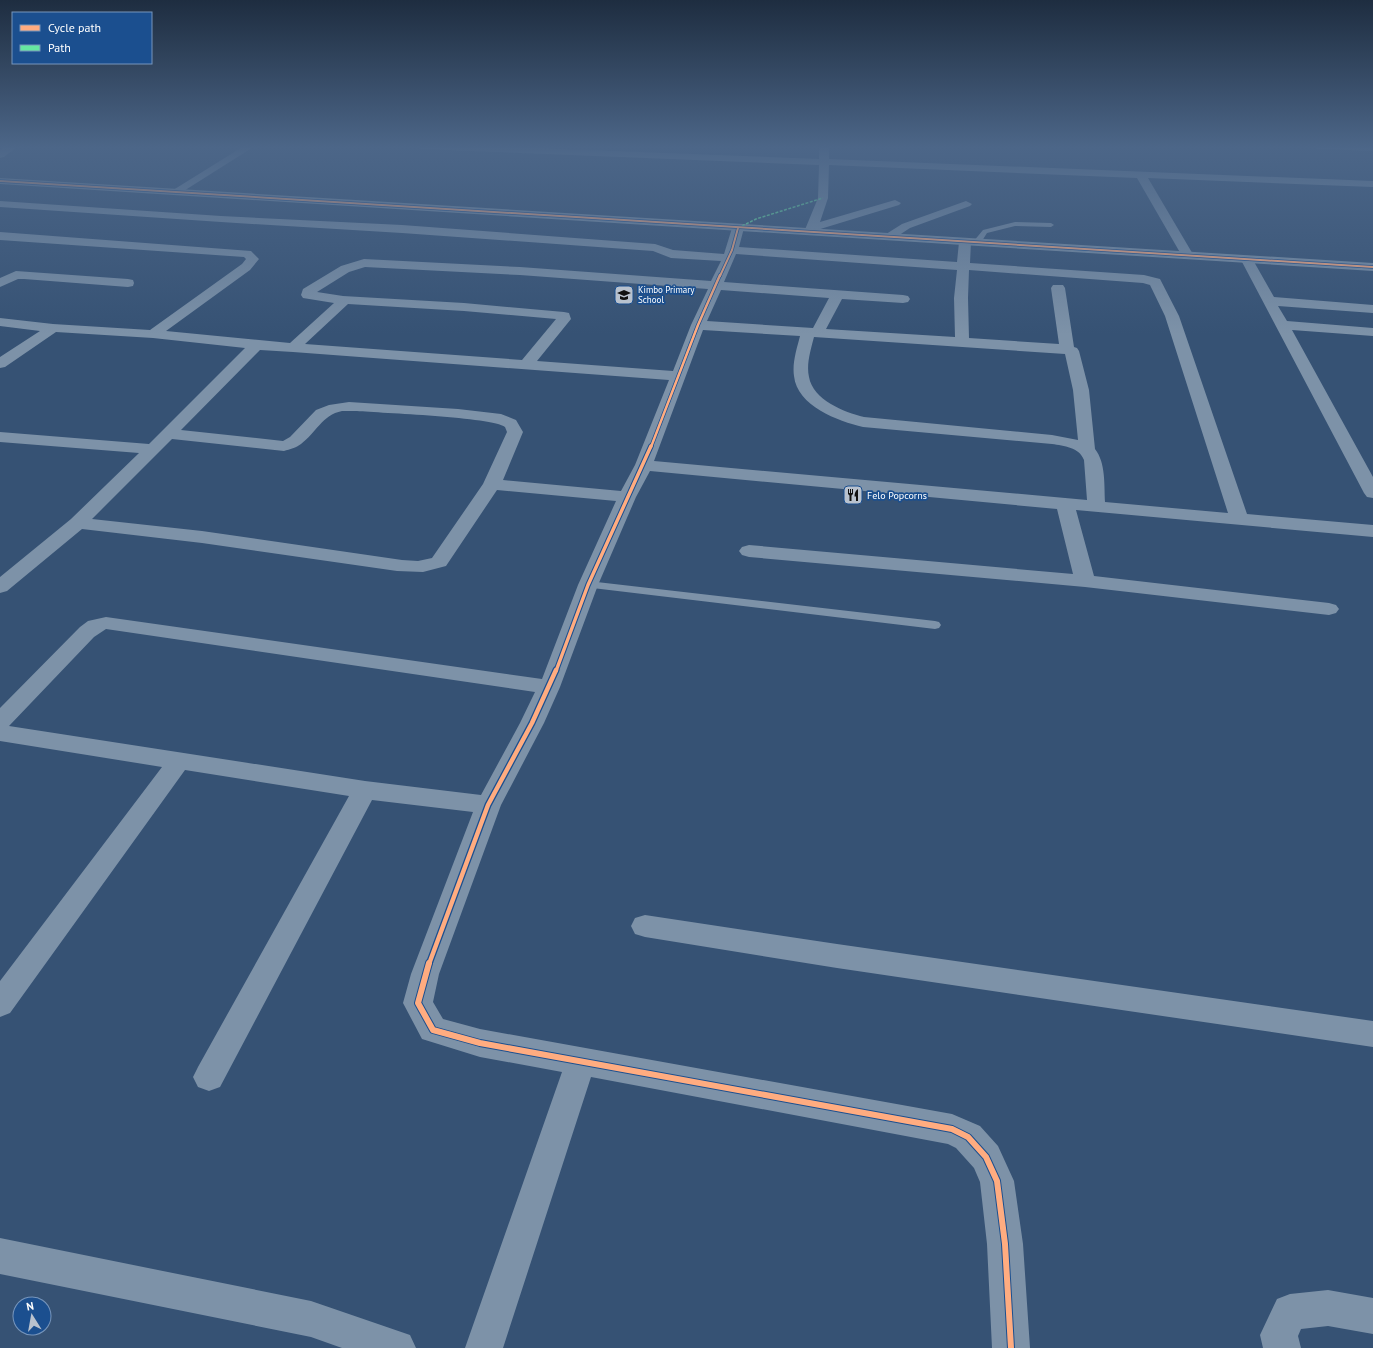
<svg xmlns="http://www.w3.org/2000/svg" width="1373" height="1348" font-family="'PT Sans',sans-serif">
<style>
.lines{fill:none;stroke-linecap:round;stroke-linejoin:round}
.service{fill:#7d92a8;fill-rule:evenodd}
.minor{fill:#7d92a8;fill-rule:evenodd}
.tertiary{fill:#7d92a8;fill-rule:evenodd}
.quiet{stroke:#66e7a1;stroke-width:1.5;stroke-dasharray:3 1.5;stroke-linecap:butt}
.cycleway-far4-casing{stroke:#1b4f8f;stroke-width:3.5}
.cycleway-far3-casing{stroke:#1b4f8f;stroke-width:4}
.cycleway-far2-casing{stroke:#1b4f8f;stroke-width:5.5}
.cycleway-far1-casing{stroke:#1b4f8f;stroke-width:7}
.cycleway-casing{stroke:#1b4f8f;stroke-width:8}
.cycleway-far4{stroke:#ffac80;stroke-width:2}
.cycleway-far3{stroke:#ffac80;stroke-width:2.5}
.cycleway-far2{stroke:#ffac80;stroke-width:3.5}
.cycleway-far1{stroke:#ffac80;stroke-width:4.5}
.cycleway{stroke:#ffac80;stroke-width:6}
.labels{text-anchor:middle;stroke-width:3.5;stroke-linejoin:round;paint-order:stroke}
.far-poi-label{font-size:9px;fill:#fff;stroke:#1b4f8f;text-anchor:start}
.poi-label{font-size:10px;fill:#fff;stroke:#1b4f8f;text-anchor:start}
</style>
<rect width="100%" height="100%" fill="#365274"/>
<g class="lines">
<!-- service -->
<path class="service" d="M1015,222l36,1 3,2 -3,2 -36,-1 -28,7 -7,11h-3l-4,-2 10,-12z
M588,581l347,40 4,1 2,3 -2,3 -4,1 -351,-42 -2,-2 2,-2z"/>
<!-- minor -->
<path class="minor" d="M7,146h11l-14,11 -4,1v-8z
M244,146h11l-76,48 -4,1 -5,-3z
M415,146h68l336,13v-13h10v13l544,22v6l-225,-9 46,78 -2,3h-8l-2,-3 -45,-78 -308,-13 -1,33 -8,24 75,-22 6,3 -2,2 -82,25 -3,4h-8l-2,-2 14,-34 1,-33 -399,-16z
M1313,146h60v5l-55,-2z
M0,201l221,15 181,9 253,19 18,6 51,4 8,-26 2,-2h8l2,2 -5,19 218,15 2,-20 2,-3h8l2,3 -1,21 174,12 16,4 19,37 68,198 126,11v12l-297,-27 18,66 235,27 7,2 3,4 -3,4 -7,2 -244,-28 -336,-30 -7,-2 -3,-4 3,-4 7,-2 324,29 -16,-65 -407,-38 -14,26 -38,88 -38,102 -16,36 -43,82 -62,169 -6,28 10,17 37,10 472,85 28,12 18,20 16,35 9,63 7,104h-38l-5,-104 -7,-62 -6,-14 -18,-20 -8,-4 -357,-67 -88,271h-38l97,-276 -82,-15 -58,-18 -19,-36 8,-29 62,-162 -101,-12 -152,287 -11,4 -11,-4 -5,-10 5,-10 151,-271 -164,-26 -175,243 -10,4v-36l162,-214 -162,-26v-33l80,-81 8,-6 18,-4 436,62 36,-94 38,-84 -119,-11 -51,76 -23,6 -26,-1 -195,-28 -120,-14 -75,62 -7,2v-16l71,-58 68,-66 -139,-11v-10l149,12 96,-96 -92,-10 -97,-6 -51,35 -5,1v-11l40,-26 -40,-5v-8l53,6 97,6 92,-66 4,-5 -2,-2 -244,-17v-8l251,19 8,8 -9,11 -84,61 124,12 44,-40 -31,-5 -2,-3 2,-6 38,-23 23,-7 156,8 191,14 10,-20 -50,-3 -18,-7 -251,-18 -181,-11 -221,-15zM736,254l221,16 -3,28 1,39 -129,-8 16,-30 61,4 5,-1 2,-3 -2,-3 -5,-1 -179,-13zM365,267l155,8 188,14 -17,36 -18,46 -136,-10 34,-42 -2,-6 -5,-1 -100,-9 -121,-7 -26,-4 32,-20zM969,270l174,13 7,2 15,31 63,197 -123,-11c-1,-17 1,-39 -10,-53l-6,-59 -10,-39 -2,-3 -3,-1 -9,-59 -2,-3h-10l-2,3 8,56 -90,-6 -1,-40zM721,290l108,8 -16,30 -106,-7zM348,304l116,7 92,8 -34,41 -217,-16zM703,330l97,6c-3,12 -8,27 -6,40 3,30 44,45 69,51l189,17c12,2 27,3 32,16l3,40 -433,-39zM814,337l251,17 8,36 5,50 -26,-5 -188,-18c-20,-5 -51,-17 -55,-40 -3,-13 2,-28 5,-40zM260,350l33,2 376,28 -34,85 -14,26 -118,-11 20,-48 -7,-12 -15,-6 -43,-5 -109,-7 -20,3 -13,5 -26,27 -7,4 -102,-11zM342,411h15c23,2 136,6 148,16l2,5 -24,52 -51,74 -14,3 -16,-1 -200,-29 -110,-12 80,-80 112,12c6,-2 12,-3 17,-7 15,-11 21,-29 41,-33zM106,629l429,63 -15,31 -39,72 -116,-14 -356,-55 85,-89z
M966,201l6,3 -2,2 -60,22 -17,11h-8l-2,-3 19,-12z
M1247,256l4,1 2,3 21,37 99,8v8l-95,-7 9,15 86,7v8l-81,-6 81,147v21l-6,-1 -3,-4 -123,-233 2,-3z
M16,271l112,8 5,1 1,3 -1,3 -5,1 -104,-8h-6l-18,8v-9z
M645,915l192,29 536,77v26l-536,-79 -192,-31 -10,-3 -4,-8 4,-8z
M0,1238l311,63 99,34 6,13h-74l-31,-11 -311,-63z
M1328,1290l45,8v36l-45,-8 -27,3 -3,7 3,12h-38l-3,-13 17,-36 13,-5z"/>
<!-- tertiary -->
<path class="tertiary" d="M0,178l1373,85v8l-1373,-87z"/>
<!-- quiet -->
<path class="quiet" d="M742,226l14,-7 67,-21"/>
<defs>
<path id="cycleway-far4" d="M0,181l1373,86
M720,276l12,-26 6,-22"/>
<path id="cycleway-far3" d="M651,447l47,-122 22,-50"/>
<path id="cycleway-far2" d="M556,671l32,-86 63,-139"/>
<path id="cycleway-far1" d="M429,964l59,-159 44,-82 24,-53"/>
<path id="cycleway" d="M429,963l-11,40 15,27 47,13 472,86 16,8 18,20 11,24 8,63 6,104"/>
</defs>
<!-- cycleway-far4 casing -->
<use href="#cycleway-far4" class="cycleway-far4-casing"/>
<!-- cycleway-far3 casing -->
<use href="#cycleway-far3" class="cycleway-far3-casing"/>
<!-- cycleway-far2 casing -->
<use href="#cycleway-far2" class="cycleway-far2-casing"/>
<!-- cycleway-far1 casing -->
<use href="#cycleway-far1" class="cycleway-far1-casing"/>
<!-- cycleway casing -->
<use href="#cycleway" class="cycleway-casing"/>
<!-- cycleway-far4 -->
<use href="#cycleway-far4" class="cycleway-far4"/>
<!-- cycleway-far3 -->
<use href="#cycleway-far3" class="cycleway-far3"/>
<!-- cycleway-far2 -->
<use href="#cycleway-far2" class="cycleway-far2"/>
<!-- cycleway-far1 -->
<use href="#cycleway-far1" class="cycleway-far1"/>
<!-- cycleway -->
<use href="#cycleway" class="cycleway"/>
</g>
<!-- sky -->
<linearGradient id="sky" x2="0" y2="1"><stop stop-color="#1e2d40"/><stop offset="0.44" stop-color="#4c6688"/><stop offset="1" stop-color="#4c6688" stop-opacity="0"/></linearGradient>
<rect width="1373" height="334" fill="url(#sky)"/>
<!-- icons -->
<defs>
<symbol id="school-square" viewBox="-11 -11 22 22"><rect x="-9" y="-9" width="18" height="18" rx="4" fill="#b9c2ce" stroke="#1b4f8f"/><path d="M0-5L7-2L0 1L-7-2ZM-4 1L0 2.5L4 1V4Q0 6-4 4Z" fill="#111"/></symbol>
<symbol id="restaurant-square" viewBox="-11 -11 22 22"><rect x="-9" y="-9" width="18" height="18" rx="4" fill="#b9c2ce" stroke="#1b4f8f"/><path d="M-5-6h1v4h1v-4h1v4h1v-4h1v5L-1.5 .5V6h-2V.5L-5-1ZM5-6V6H3V1.5H1.5Q1.5-4 5-6Z" fill="#111"/></symbol>
</defs>
<g fill-rule="evenodd">
<use href="#school-square" x="613" y="284" width="22" height="22"/>
<use href="#restaurant-square" x="842" y="484" width="22" height="22"/>
</g>
<g class="labels">
<!-- far-poi labels -->
<g class="far-poi-label">
<text x="638" y="293">Kimbo Primary<tspan x="638" dy="10">School</tspan></text>
</g>
<!-- poi labels -->
<g class="poi-label">
<text x="867" y="499">Felo Popcorns</text>
</g>
</g>
<!-- legend -->
<rect x="12" y="12" width="140" height="52" fill="#1b4f8f" stroke="#7695bc"/>
<rect x="20" y="25" width="20" height="6" fill="#ffac80" stroke="#7695bc"/>
<text x="48" y="32" font-size="12" fill="#ffffff">Cycle path</text>
<rect x="20" y="45" width="20" height="6" fill="#66e7a1" stroke="#7695bc"/>
<text x="48" y="52" font-size="12" fill="#ffffff">Path</text>
<!-- north arrow -->
<g transform="translate(32 1316) rotate(349)"><circle r="19" fill="#1b4f8f" stroke="#7695bc"/>
<path d="M0-3L7 15L0 10L-7 15Z" fill="#b9c2ce"/>
<text y="-6" font-size="11" font-weight="bold" text-anchor="middle" fill="#ffffff">N</text>
</g>
</svg>
